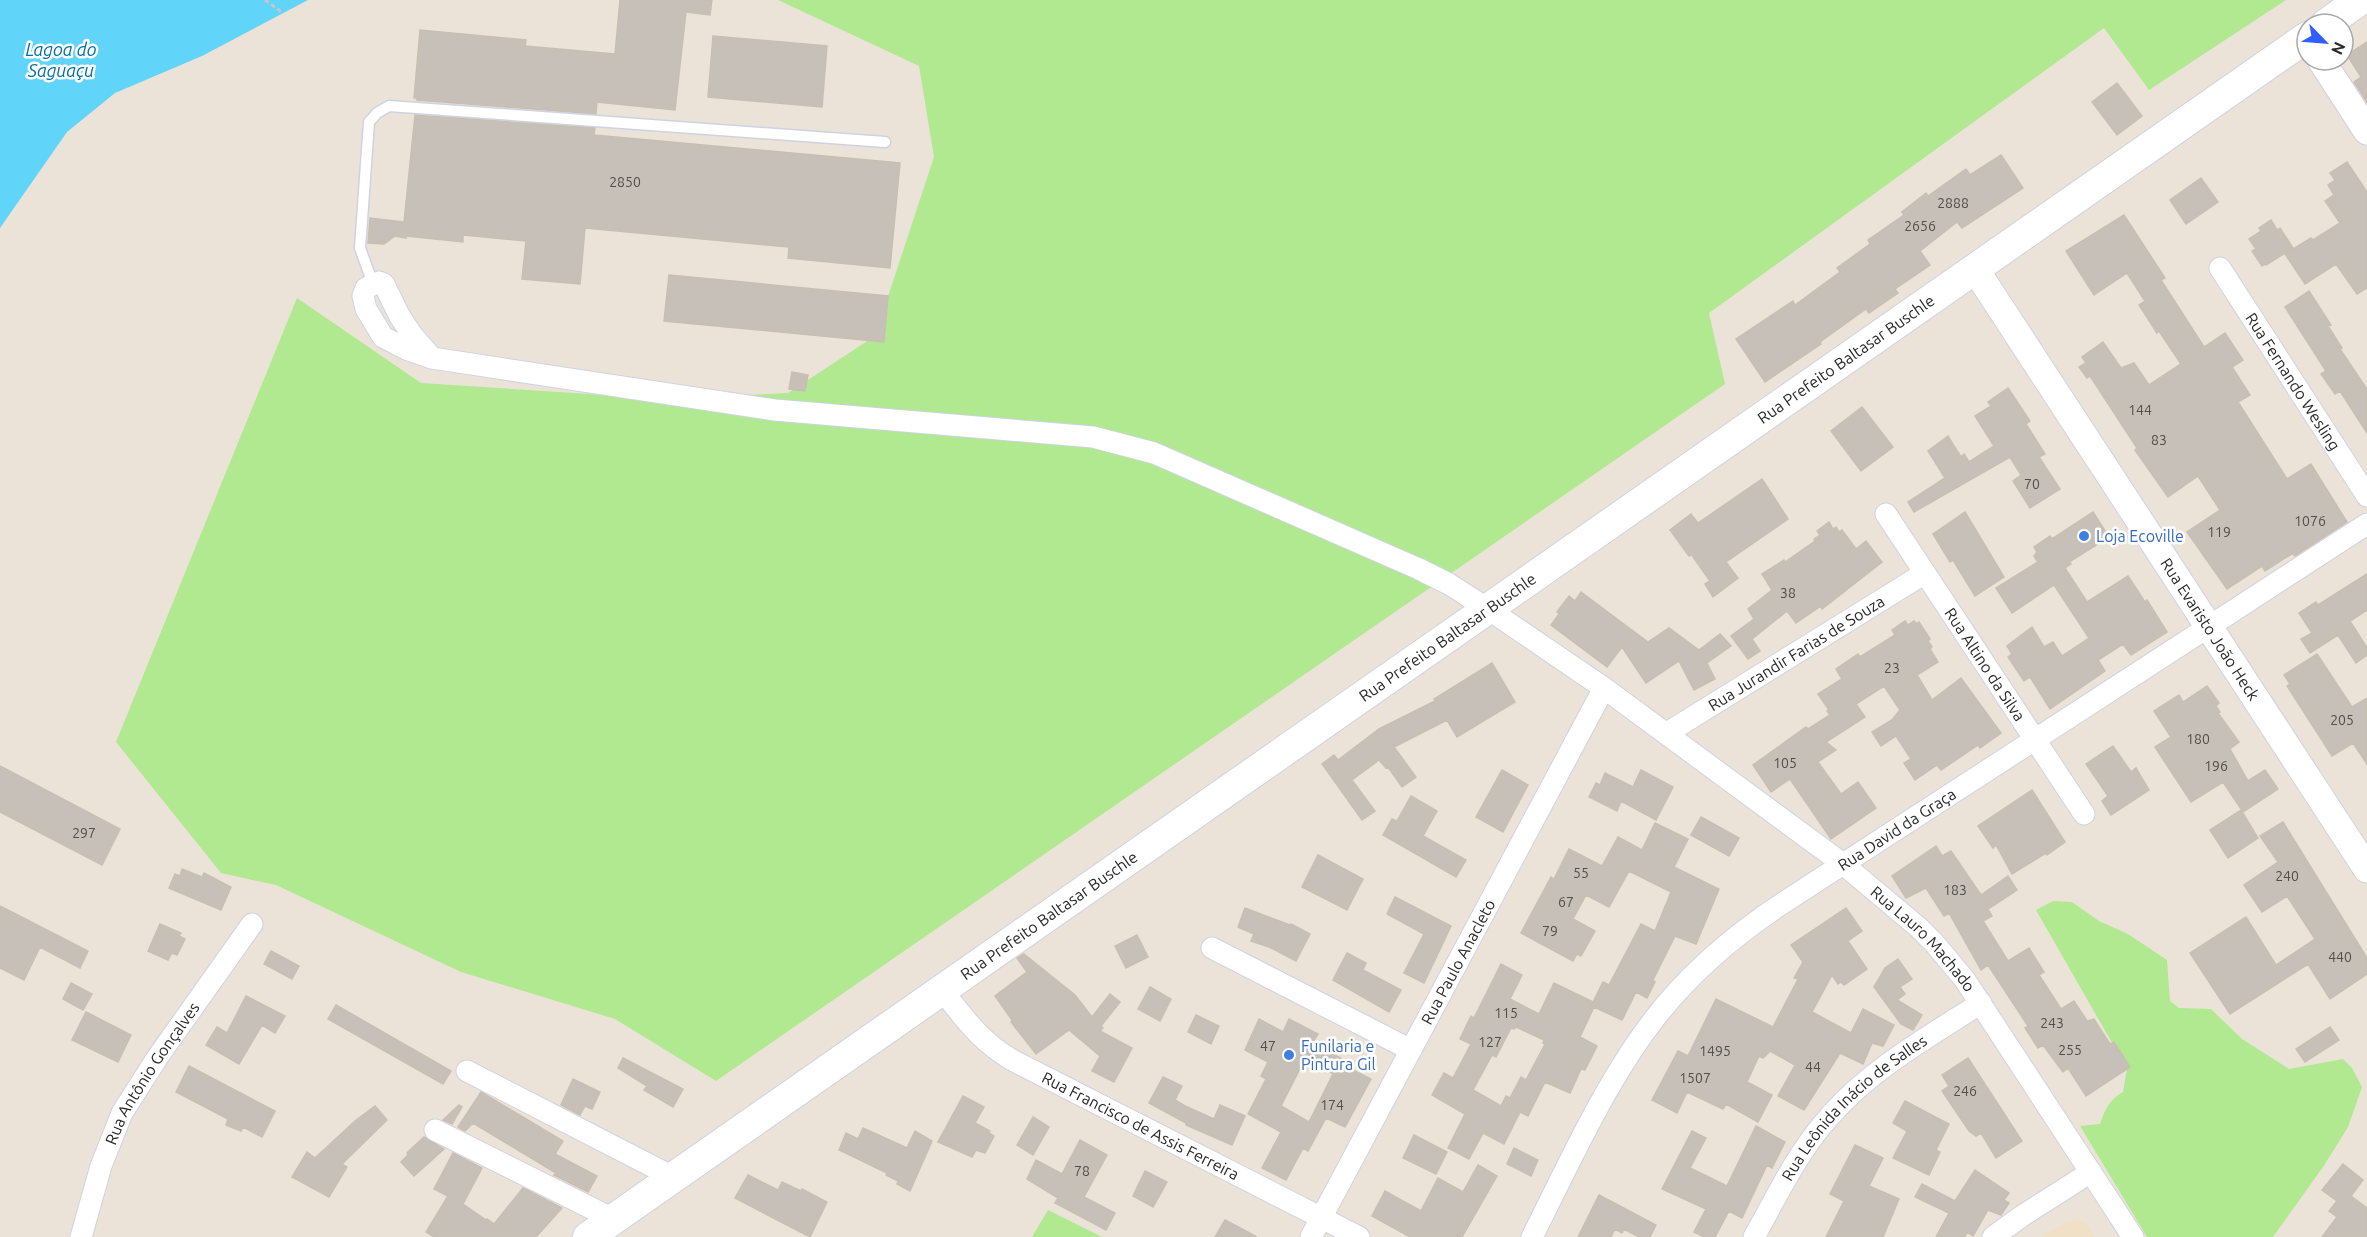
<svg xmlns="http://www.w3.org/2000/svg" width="2367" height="1237" font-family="Ubuntu,sans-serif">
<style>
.education{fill:#f0e1c6}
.green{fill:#b0e98f}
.water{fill:#60d4f9}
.building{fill:#c7c0b8;stroke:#c8bfb2;stroke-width:1.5;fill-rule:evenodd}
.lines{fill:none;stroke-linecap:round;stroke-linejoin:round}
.service-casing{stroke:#ced2e3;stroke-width:13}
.minor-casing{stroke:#ced2e3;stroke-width:23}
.tertiary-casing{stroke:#ced2e3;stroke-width:29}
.secondary-casing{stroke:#ced2e3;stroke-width:32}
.path{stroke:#c7c7c7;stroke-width:3;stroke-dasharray:4.5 3;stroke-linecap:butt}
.service{stroke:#fff;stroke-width:10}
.minor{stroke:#fff;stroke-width:21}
.tertiary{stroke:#fff;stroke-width:27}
.secondary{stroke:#fff;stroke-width:30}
.shop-dot{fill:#3f7fe0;stroke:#fff;stroke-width:2}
.labels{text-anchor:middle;stroke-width:5;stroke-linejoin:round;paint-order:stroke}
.number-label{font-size:14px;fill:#504e4c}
.street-label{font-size:16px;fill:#282828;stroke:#fff}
.shop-label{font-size:16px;fill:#366cbe;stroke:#fff;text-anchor:start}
.water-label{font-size:18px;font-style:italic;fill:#0170a4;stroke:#fff}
</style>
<rect width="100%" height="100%" fill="#ece3d8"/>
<!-- education -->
<path class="education" d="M2075,1219l11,4 9,14h-54l27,-16z"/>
<!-- green -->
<path class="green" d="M778,0h1508l-137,90 -45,-62 -395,285 16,71 -1009,697 -101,-62 -154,-47 -185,-87 -55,-12 -105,-131 181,-444 124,85 246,16 121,-6 87,-57 59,-179 -15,-91z
M2053,901l19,1 27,19 29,13 39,26 3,41 9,7 32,1 31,30 47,30 54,-10 9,9 10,19 -14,40 -25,40 -50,70h-126l-67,-111 20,-2c5,-15 9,-24 23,-32l4,-23 -91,-159z
M1048,1210l54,27h-70z"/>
<!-- water -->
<path class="water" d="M0,0h308l-106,56 -87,37 -48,39 -67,96z"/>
<!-- building -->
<path class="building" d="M620,0h92l-2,15 -24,-3 -11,98 -78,-8 -1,12 -179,-14v-2h-3l6,-68 106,10 -1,6 90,8z
M713,36l114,10 -5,61 -114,-10z
M2367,42v60l-13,-20 7,-5 -14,-22z
M2117,83l25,33 -25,19 -25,-33z
M415,115l180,13 -1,7 306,28 -10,105 -102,-10 1,-11 -204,-19 -5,56 -58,-5 4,-38 -63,-6v7l-57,-6v2l-11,-2 -11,8 -16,-1 2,-25 34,4z
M2001,155l22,33 -61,40 -5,-6 -37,29 10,14 -35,24 3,4 -29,20 -3,-4 -46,33 1,2 -56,38 -29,-43 57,-38 2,4 45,-33 -3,-4 33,-24 -2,-4 36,-25 -2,-3 24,-19 2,3 38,-27 4,6z
M2347,162l20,30v96l-10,6 -21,-30 -31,20 -20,-30 26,-16 2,2 27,-17 -15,-22 9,-6 -6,-10 7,-5 -5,-7z
M2201,178l17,24 -32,22 -16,-24z
M2124,215l41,63 -4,2 43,67 21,-14 18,27 -11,7 18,28 -12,7 49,77 24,-15 36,58 -52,34 -2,-3 -28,18 -3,-5 -35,23 -40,-57 33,-22 -22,-34 -30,21 -33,-47 2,-2 -47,-72 -3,2 -8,-11 7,-4 -4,-6 21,-15 18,26 13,-5 15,22 32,-21 -22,-33 -2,2 -18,-28 6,-4 -18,-28 -33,22 -28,-44z
M2271,220l6,10 3,-2 13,20 -27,17 -1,-1 -3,2 -10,-15 4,-2 -7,-10 12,-8 -2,-3z
M669,275l219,21 -4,46 -220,-21z
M2309,291l22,34 -3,1 14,22 -2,1 27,40v44l-27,-42 -5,3 -14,-20 5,-3 -41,-64z
M792,372l16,3 -3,16 -16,-2z
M2008,388l22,33 -4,3 19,30 -6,3 21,32 -30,19 -17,-27 8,-6 -11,-18 -96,55 -6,-10 37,-24 -17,-27 20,-15 13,21 3,-3 5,8 25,-16 -19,-30 16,-10 -3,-4z
M1862,407l31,40 -32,24 -30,-40z
M1762,479l26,40 -62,43 12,16 -25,19 -8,-13 5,-3 -19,-27 -2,2 -19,-26 21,-16 7,9z
M1965,512l39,65 -29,19 -22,-36 -3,2 -17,-28z
M2093,512l16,25 -40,25 2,2 -6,4 22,34 41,-26 17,26 2,-2 20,32 -36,23 -8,-11 -25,16 7,11 -55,38 -20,-32 -6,4 -16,-24 4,-3 -5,-8 25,-19 12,20 9,-5 9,14 27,-18 -35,-53 -42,28 -16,-25 42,-26 -4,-6 3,-4 -3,-5 16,-11 2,3z
M1829,522l4,7 3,-2 3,5 3,-2 14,19 10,-8 16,21 -60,47 -1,-3 -25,17 -9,-12 -35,28 8,12 -12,8 -17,-23 23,-17 -6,-10 24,-19 -10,-16 22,-14 1,2 30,-21 -1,-2 6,-4 -3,-4z
M2367,574v36l-17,11 17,27v7l-11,8 -18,-28 -28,18 -9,-14 11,-6 -13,-20 17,-11 2,3z
M1581,592l67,50 21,-14 30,22 21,-16 11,12 -24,17 8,16 -21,11 -15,-29 -33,22 -24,-36 -15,20 -56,-42 8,-11 -2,-2 12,-16 6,5z
M1905,621l3,4 6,-4 3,3 2,-2 11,17 -2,2 4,6 -2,2 8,13 -21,13 15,25 29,-22 40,55 -21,15 -2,-3 -37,25 -4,-5 -22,15 -11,-17 7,-4 -15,-23 -15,10 -9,-14 20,-12 8,-10 -16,-24 -28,18 9,13 -39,25 10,8 -18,12 23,32 17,-12 18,26 -45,31 -41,-60 -19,13 -18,-27 53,-38 2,2 22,-14 -3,-4 2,-1 -11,-16 24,-15 -6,-10 22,-15 2,3 35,-22 -3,-5z
M2317,654l35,53 15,-9v66l-14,-21 -21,13 -45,-70 3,-2 -6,-9z
M1492,663l23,39 -58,35 -10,-17 -53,27 22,30 -14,10 -14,-20 -2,1 -7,-8 -27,20 23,31 -13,9 -40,-56 12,-9 4,5 41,-31 56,-28 -1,-2z
M2207,686l12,17 -3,3 4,6 -2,1 21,29 -9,7 18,32 17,-11 13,19 -35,23 -20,-30 -32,20 -36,-55 16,-10 -17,-26 25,-16 4,7z
M2113,746l18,26 5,-4 13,22 -38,25 -9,-14 6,-5 -22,-32z
M0,766l120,63 -18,36 -102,-53z
M1502,770l26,15 -25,47 -27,-15z
M1641,770l32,17 -17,33 -35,-19 -4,10 -28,-14 7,-14 4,2 5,-12 28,14z
M2032,790l33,52 -18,13 -1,-2 -34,21 -16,-29 -3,3 -15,-22z
M1411,796l26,15 -14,25 43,24 -10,17 -73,-42 9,-16 5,2z
M2241,810l17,28 -30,20 -18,-28z
M1701,817l38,21 -10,18 -38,-21z
M2283,822l84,136v16l-37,25 -22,-35 -78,50 -40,-61 56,-36 30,48 39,-26 -28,-43 -25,16 -18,-27 34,-23 -18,-26z
M1655,823l33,16 -14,28 45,22 -23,55 -21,-8 -22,44 2,2 -8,16 -11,-6 -14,28 -28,-13 -14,30 17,9 -12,24 -4,-1 -11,24 -25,-11 -17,34 -8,-4 -16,32 -21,-11 -14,26 -21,-11 17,-34 -33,-19 12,-22 9,5 18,-34 -11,-5 11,-23 3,2 27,-54 21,11 -12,24 29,15 15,-31 39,19 10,-20 6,3 32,-61 14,7 16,-39 -42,-21 -20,36 -23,-12 -13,24 22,12 -14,25 -4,-2 -4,7 -52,-28 30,-56 3,2 15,-30 33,17 16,-29 24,13zM1516,1027l28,13 -1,3 2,1 -19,36 -5,-3 -11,21 -4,-2 -5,10 -28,-16 19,-35 4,2 15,-29 3,1z
M1936,846l6,10 9,-5 30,44 27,-19 9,14 -29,19 4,7 -9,5 25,40 21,-13 15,24 -5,3 22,34 13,-8 13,20 7,-2 16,25 4,-2 16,25 -44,29 -18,-28 -5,4 -20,-27 -5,3 -13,-20 3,-2 -40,-61 -7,5 -32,-57 -5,3 -18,-28 -20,10 -14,-22z
M1318,855l45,24 -16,31 -45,-23z
M182,869l20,8 2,-4 27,14 -10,23 -52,-22 6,-14 5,2z
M1395,897l56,29 -27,57 -20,-10 20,-39 -37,-20z
M0,906l88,45 -8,17 -40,-21 -16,33 -24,-12z
M1245,908l45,17 1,-1 19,10 -14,27 -27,-14 -18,-6 3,-7 -16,-7z
M1846,908l16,23 -14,10 19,28 -23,16 -3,-3 -3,2 -6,-9 -20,37 39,21 12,-24 31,16 -11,21 -11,-3 -9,21 -23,-11 -36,57 -26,-14 17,-31 -25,-14 -7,7 -4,-2 -12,26 25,13 -14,27 -32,-18 -3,5 -36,-17 -10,21 -25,-13 26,-49 10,5 28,-57 57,28 25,-48 -4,-1 9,-16 -12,-17z
M160,924l21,9 -2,3 6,3 -8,16 -5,-2 -4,7 -20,-9z
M1137,935l11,22 -22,11 -11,-22z
M271,951l28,15 -7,13 -28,-15z
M1347,953l19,10 -3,7 38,20 -12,22 -56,-32z
M1024,954l51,41 17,22 18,-23 10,8 -19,24 2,2 -3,3 32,17 -18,34 -22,-11 8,-15 -31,-26 -33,24 -25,-32 1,-2 -17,-24 32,-24 -10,-14z
M1898,959l14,20 -12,8 5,7 -8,6 25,15 -9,15 -12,-6 -27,-37 11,-19z
M71,983l21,11 -9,16 -20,-11z
M1150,987l21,12 -11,22 -22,-12z
M246,996l39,20 -10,17 -13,-8 -23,39 -33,-19 11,-18 10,6z
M336,1005l115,66 -8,13 -115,-65z
M86,1012l45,23 -13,27 -46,-22z
M1196,1015l23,11 -8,18 -23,-12z
M1259,1019l24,13 6,-13 29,15 -6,10 41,20 -2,5 20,10 -26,48 -19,-9 -18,33 -5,-3 -17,32 -24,-12 19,-36 -33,-18 18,-35 -5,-3 7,-14 -23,-12zM1307,1055l26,19 -24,48 -28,-16z
M2330,1027l9,13 -34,22 -9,-13z
M623,1058l60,31 -10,18 -29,-17 3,-4 -29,-18z
M1968,1058l54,83 -26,17 -15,-25 -5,3 -7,-5 -27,-40 7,-5 -7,-11z
M189,1066l86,45 -13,26 -19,-10 -2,4 -15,-6 2,-6 -52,-27z
M1163,1077l19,9 -7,14 10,6 29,13 6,-14 25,11 -13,29 -46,-20v-2l-37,-20z
M573,1079l27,13 -8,17 -7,-3 -5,9 -19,-10z
M481,1092l82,49 -8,13 42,22 -9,16 -34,-17 2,-2 -83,-50 -8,8 -7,-4z
M963,1096l21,11 -9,16 15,8 -1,2 5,3 -9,17 -9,-3 -4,7 -34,-15z
M1905,1101l44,23 -13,26 4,2 -11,23 -36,-17 14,-27 -14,-8z
M459,1105l3,2 -10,17 -9,-4z
M375,1106l12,14 -45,44 5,3 -18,30 -37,-20 15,-25 8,6 40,-37z
M1033,1117l16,10 -16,28 -16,-10z
M1756,1126l29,16 -13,26 -5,-3 -25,53 -13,-7 -14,26h-11l-10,-5 12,-23 -44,-20 30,-58 14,7 -16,30 37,18z
M863,1128l44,20 8,-17 17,10 -22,50 -13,-7 1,-3 -12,-6 1,-2 -48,-23 7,-17 12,6z
M1414,1135l33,17 -11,22 -33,-16z
M424,1137l20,12 -30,27 -13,-14 7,-7 -1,-2z
M1080,1140l27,15 -23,42 31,16 -9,17 -51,-27 3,-5 -31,-19 9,-19 26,14z
M1855,1145l28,13 -14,28 30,13 -16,38h-57l18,-36 -14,-7z
M1514,1148l24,12 -7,16 -24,-12z
M453,1153l29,15 -19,36 23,16 1,-1 7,5 29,-36 39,20 -26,29h-102l-8,-5 22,-36 -14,-7z
M2343,1164l20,16 -12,16 16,12v29h-45l15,-20 -8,-6 8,-10 -15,-11z
M1478,1165l19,11 -35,61h-52l-38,-21 13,-25 36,20 17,-33 25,14z
M1975,1170l34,23 -5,7 5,3 -8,12 -13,-5 -15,26 -6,-4 -2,5h-29l13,-24 -34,-16 7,-13 33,17z
M1145,1171l22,11 -14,25 -20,-11z
M748,1175l30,15 4,-8 19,9 1,-2 25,13 -17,35 -75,-39z
M1599,1195l57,30 -6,12h-11l-15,-8 -2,4 -7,-4 -4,8h-33z
M1225,1220l32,17h-42z"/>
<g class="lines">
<defs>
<path id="service" d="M373,284l-13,-36 9,-126 8,-9 12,-7 496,36"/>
<g id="minor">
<path id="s1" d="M2220,268l147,228"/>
<path id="s2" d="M432,358l-20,-23 -13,-20 -15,-31 -5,-2 -13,6 -3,8 3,13 17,28 23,12 26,9 343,52 318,27 61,16 265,116 30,15 39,25 116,79 239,176 75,63 17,17 30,36 168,257"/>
<path id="s3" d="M1886,514l198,300"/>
<path id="s4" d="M1667,733l258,-160"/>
<path d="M1212,948l199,102"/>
<path id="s5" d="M942,990c23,29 37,50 70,70l347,177"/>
<path d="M467,1071l206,106"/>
<path d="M435,1130l178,89"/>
<path id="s6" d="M81,1237l20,-71 21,-53 35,-55 95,-134"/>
<path id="s7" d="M1311,1237l293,-549"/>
<path id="s8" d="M1532,1237c36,-71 72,-152 120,-215 36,-48 81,-86 131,-119l584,-379"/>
<path id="s9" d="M1754,1237c23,-41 44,-86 76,-121 41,-47 98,-79 151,-113"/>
<path d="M1993,1237l29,-21 69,-44"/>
</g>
<g id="tertiary">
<path d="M2321,60l46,71"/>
<path id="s10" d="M1975,269l392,600"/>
</g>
<g id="secondary">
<path d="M2326,24l34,-24"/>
<path id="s11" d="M588,1237l1719,-1200"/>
</g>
</defs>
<!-- service casing -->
<use href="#service" class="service-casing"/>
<!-- minor casing -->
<use href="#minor" class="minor-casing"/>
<!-- tertiary casing -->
<use href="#tertiary" class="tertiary-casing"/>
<!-- secondary casing -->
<use href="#secondary" class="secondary-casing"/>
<!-- path -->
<path class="path" d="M265,0l18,13"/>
<!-- service -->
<use href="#service" class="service"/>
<!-- minor -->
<use href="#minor" class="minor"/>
<!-- tertiary -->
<use href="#tertiary" class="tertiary"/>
<!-- secondary -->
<use href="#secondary" class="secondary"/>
</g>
<!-- markers -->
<g class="shop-dot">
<circle cx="2084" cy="536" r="6"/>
<circle cx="1289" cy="1055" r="6"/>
</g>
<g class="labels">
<!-- number labels -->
<g class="number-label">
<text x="625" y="187">2850</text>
<text x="1953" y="208">2888</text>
<text x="1920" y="231">2656</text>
<text x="2140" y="415">144</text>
<text x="2159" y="445">83</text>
<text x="2032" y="489">70</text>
<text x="2310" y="526">1076</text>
<text x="2219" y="537">119</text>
<text x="1788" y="598">38</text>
<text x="1892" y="673">23</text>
<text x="2342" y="725">205</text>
<text x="2198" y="744">180</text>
<text x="1785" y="768">105</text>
<text x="2216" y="771">196</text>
<text x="84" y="838">297</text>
<text x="1581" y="878">55</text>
<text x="2287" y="881">240</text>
<text x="1955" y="895">183</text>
<text x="1566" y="907">67</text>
<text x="1550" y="936">79</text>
<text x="2340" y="962">440</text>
<text x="1506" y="1018">115</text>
<text x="2052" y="1028">243</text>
<text x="1490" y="1047">127</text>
<text x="1268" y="1051">47</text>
<text x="2070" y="1055">255</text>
<text x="1715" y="1056">1495</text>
<text x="1813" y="1072">44</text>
<text x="1695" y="1083">1507</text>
<text x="1965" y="1096">246</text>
<text x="1332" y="1110">174</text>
<text x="1082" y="1176">78</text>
</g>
<!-- street labels -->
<g class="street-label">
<text dy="6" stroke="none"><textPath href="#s11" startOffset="1534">Rua Prefeito Baltasar Buschle</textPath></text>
<text dy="6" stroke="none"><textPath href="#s1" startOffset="135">Rua Fernando Wesling</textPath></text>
<text dy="6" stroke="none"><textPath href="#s10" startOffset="430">Rua Evaristo João Heck</textPath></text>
<text dy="6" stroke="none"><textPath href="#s11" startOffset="1048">Rua Prefeito Baltasar Buschle</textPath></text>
<text dy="6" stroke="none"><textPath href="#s4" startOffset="152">Rua Jurandir Farias de Souza</textPath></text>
<text dy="6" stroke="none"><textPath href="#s3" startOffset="180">Rua Altino da Silva</textPath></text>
<text dy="6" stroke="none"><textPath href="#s8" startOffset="560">Rua David da Graça</textPath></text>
<text dy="6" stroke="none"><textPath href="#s11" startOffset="562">Rua Prefeito Baltasar Buschle</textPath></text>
<text dy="6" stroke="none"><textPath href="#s2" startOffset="1862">Rua Lauro Machado</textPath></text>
<text dy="6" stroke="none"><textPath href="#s7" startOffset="312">Rua Paulo Anacleto</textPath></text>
<text dy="6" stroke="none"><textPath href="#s6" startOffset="180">Rua Antônio Gonçalves</textPath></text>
<text dy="6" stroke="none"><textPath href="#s9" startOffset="166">Rua Leônida Inácio de Salles</textPath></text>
<text dy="6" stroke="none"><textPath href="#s5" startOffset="244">Rua Francisco de Assis Ferreira</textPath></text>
</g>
<!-- shop labels -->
<g class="shop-label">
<text x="2096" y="542">Loja Ecoville</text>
<text x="1301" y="1052">Funilaria e<tspan x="1301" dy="18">Pintura Gil</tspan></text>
</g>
<!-- water labels -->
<g class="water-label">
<text x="61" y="56">Lagoa do<tspan x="61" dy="21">Saguaçu</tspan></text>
</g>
</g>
<!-- north arrow -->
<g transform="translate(2325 42) rotate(115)"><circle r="28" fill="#ffffff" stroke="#a9a9a9" stroke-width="1.5"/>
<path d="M0-4.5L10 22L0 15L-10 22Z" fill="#335eff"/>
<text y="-9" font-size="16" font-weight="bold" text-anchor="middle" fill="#282828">N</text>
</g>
</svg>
